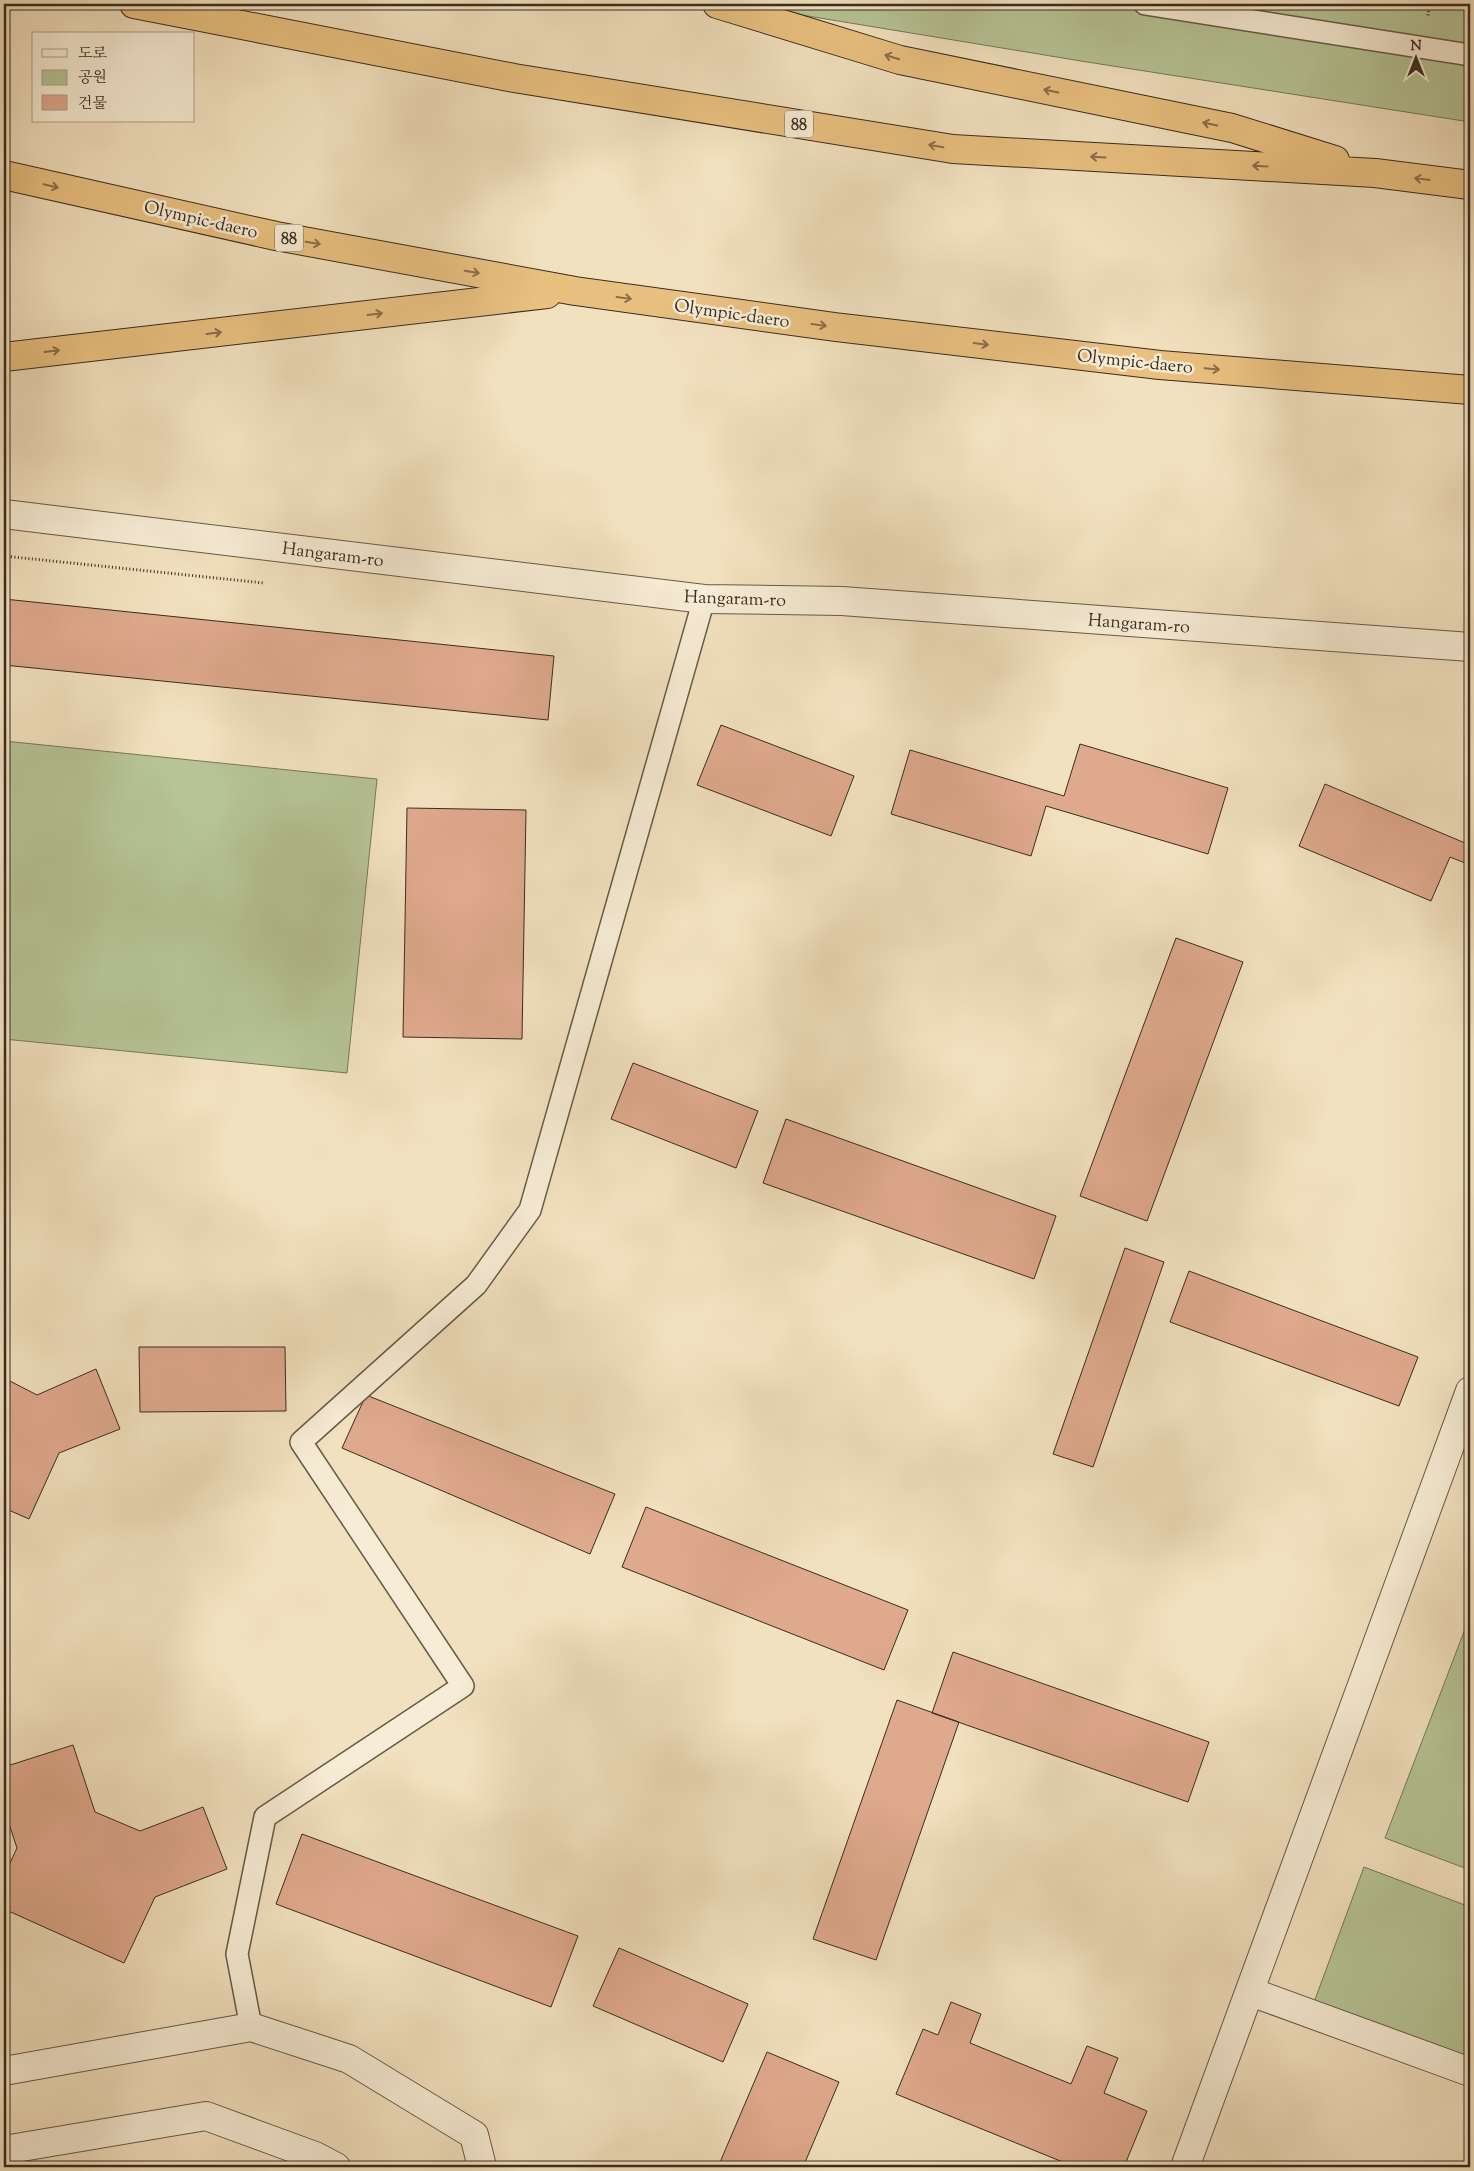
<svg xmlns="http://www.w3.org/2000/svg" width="1474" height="2171" font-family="'Sorts Mill Goudy','Noto Serif KR',serif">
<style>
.green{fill:#b6c496;stroke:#77785b}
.building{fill:#dfa98d;stroke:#382d20}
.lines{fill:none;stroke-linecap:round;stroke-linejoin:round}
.service-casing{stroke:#665a48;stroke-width:24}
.minor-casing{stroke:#665a48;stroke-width:30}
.tertiary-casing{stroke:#665a48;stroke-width:30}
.trunk-casing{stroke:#382d20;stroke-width:30}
.path{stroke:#382d20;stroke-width:3;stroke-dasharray:1 2.5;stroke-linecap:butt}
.service{stroke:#f7ecd5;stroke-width:21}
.minor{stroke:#f7ecd5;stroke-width:28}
.tertiary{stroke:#f7ecd5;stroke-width:28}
.trunk{stroke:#e9c080;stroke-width:28}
.oneway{stroke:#886f4b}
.labels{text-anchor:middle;stroke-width:5;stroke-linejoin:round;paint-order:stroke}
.shield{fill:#f7ecd5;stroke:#716656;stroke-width:1}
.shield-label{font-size:16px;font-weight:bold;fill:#382d20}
.street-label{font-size:18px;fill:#382d20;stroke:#f7ecd5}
</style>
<rect width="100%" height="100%" fill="#f2e1bf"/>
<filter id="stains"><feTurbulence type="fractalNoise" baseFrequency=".004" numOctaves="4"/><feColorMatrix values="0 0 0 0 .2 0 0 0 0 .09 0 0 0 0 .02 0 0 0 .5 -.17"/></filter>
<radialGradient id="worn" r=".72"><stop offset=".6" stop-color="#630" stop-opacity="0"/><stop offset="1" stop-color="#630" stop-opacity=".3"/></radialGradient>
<!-- green -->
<path class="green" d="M735,4h735v118l-389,-61z
M4,741l373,38 -30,294 -343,-34z
M1470,1616v254l-85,-32z
M1364,1867l106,40v165l-160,-59z"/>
<!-- building -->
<path class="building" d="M4,599l550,57 -6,64 -544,-55z
M721,725l133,51 -23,60 -134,-51z
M1080,744l148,44 -20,66 -162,-48 -15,50 -140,-42 19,-64 154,46z
M1325,784l140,59 5,-11v33l-20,-8 -19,44 -132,-55z
M407,808l119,2 -4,229 -119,-2z
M1176,938l67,24 -96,259 -67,-25z
M633,1063l125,48 -22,57 -125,-49z
M786,1119l270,97 -22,63 -271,-96z
M1125,1248l39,14 -71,205 -40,-13z
M1189,1271l229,86 -19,49 -229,-84z
M139,1347h146l1,64 -146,1z
M96,1369l24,60 -61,24 -30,66 -25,-11v-130l33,17z
M366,1395l249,99 -25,60 -248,-106z
M646,1507l262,103 -24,60 -262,-103z
M953,1652l256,90 -21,60 -256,-89z
M897,1700l62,22 -83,238 -63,-21z
M73,1745l22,67 45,19 63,-24 24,62 -72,28 -31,66 -120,-54v-33l13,-28 -13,-39v-42z
M302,1834l276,102 -27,71 -275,-103z
M619,1948l129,56 -25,58 -130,-56z
M951,2002l30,12 -11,29 101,41 16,-38 31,12 -14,35 43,18 -23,56h-49l-179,-73 27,-65 15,6z
M767,2052l72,30 -36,85h-85z"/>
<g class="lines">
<defs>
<path id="service" d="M1145,4l325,51
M251,2027l-14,-73 28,-137 198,-131 -162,-244 175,-157 54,-75 174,-611"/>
<path id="minor" d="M1251,1992l219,80
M4,2071l247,-44 98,32 125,76 8,32
M4,2150l202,-34 109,40 21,11
M1185,2167l285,-776"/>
<path id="tertiary" d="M4,514l700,85 138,2 628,46"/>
<path id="trunk" d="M134,4l380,74 439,71 422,24 95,12
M717,4l183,56 332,68 103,32
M4,175l272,61 299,55 260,36 325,38 310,25
M4,357l543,-63"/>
</defs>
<!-- service casing -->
<use href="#service" class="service-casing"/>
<!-- minor casing -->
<use href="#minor" class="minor-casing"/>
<!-- tertiary casing -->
<use href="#tertiary" class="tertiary-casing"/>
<!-- trunk casing -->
<use href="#trunk" class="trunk-casing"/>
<!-- path -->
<path class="path" d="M1421,4l8,1 -1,12
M4,556l260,27"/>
<!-- service -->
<use href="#service" class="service"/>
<!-- minor -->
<use href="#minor" class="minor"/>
<!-- tertiary -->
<use href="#tertiary" class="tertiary"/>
<!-- trunk -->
<use href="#trunk" class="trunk"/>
</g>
<!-- one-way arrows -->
<defs><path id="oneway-shaft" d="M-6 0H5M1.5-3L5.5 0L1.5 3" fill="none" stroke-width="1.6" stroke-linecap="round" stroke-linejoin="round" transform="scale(1.25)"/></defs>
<g class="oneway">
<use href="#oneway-shaft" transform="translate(892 57) rotate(-163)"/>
<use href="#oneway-shaft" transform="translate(1051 91) rotate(-168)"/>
<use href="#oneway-shaft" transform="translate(1210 124) rotate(-168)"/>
<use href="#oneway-shaft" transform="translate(936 146) rotate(-171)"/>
<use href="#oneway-shaft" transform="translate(1098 157) rotate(-177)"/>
<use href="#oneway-shaft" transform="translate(1260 166) rotate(-177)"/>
<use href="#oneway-shaft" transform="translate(1422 179) rotate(-172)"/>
<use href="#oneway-shaft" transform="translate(51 186) rotate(13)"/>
<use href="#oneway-shaft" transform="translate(313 243) rotate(10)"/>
<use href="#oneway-shaft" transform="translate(472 272) rotate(10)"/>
<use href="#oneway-shaft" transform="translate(624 298) rotate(8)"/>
<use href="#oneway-shaft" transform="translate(375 314) rotate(-7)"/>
<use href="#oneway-shaft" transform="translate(819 325) rotate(8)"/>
<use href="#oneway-shaft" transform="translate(214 333) rotate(-7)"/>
<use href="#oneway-shaft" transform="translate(981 344) rotate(7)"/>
<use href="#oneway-shaft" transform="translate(52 351) rotate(-7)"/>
<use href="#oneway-shaft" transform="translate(1212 369) rotate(5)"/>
</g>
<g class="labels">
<!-- shield labels -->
<g class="shield">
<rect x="785" y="110.5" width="28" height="27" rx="4"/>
<rect x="275" y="224.5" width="28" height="27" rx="4"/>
</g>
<g class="shield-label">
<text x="799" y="130">88</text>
<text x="289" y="244">88</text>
</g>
<!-- street labels -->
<g class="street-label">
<text transform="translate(201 219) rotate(13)" y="6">Olympic-daero</text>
<text transform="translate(732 313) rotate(8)" y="6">Olympic-daero</text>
<text transform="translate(1135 361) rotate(6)" y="6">Olympic-daero</text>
<text transform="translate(333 554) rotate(7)" y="6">Hangaram-ro</text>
<text transform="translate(735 598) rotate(2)" y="6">Hangaram-ro</text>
<text transform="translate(1139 623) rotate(4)" y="6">Hangaram-ro</text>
</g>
</g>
<!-- margin -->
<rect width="1474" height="2171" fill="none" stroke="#f2e1bf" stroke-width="20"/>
<rect x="5" y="5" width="1464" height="2161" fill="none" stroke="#382d20" stroke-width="2.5"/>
<rect x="10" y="10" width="1454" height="2151" fill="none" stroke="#382d20"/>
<!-- legend -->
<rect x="32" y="32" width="162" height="90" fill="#f7ecd5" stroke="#aba08d"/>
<rect x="42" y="49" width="25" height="8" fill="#f7ecd5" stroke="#aba08d"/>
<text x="78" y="58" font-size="15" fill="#382d20">도로</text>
<rect x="42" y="70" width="25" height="15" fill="#b6c496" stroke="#aba08d"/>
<text x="78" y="82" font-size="15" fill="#382d20">공원</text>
<rect x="42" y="95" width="25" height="15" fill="#dfa98d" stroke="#aba08d"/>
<text x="78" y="108" font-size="15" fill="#382d20">건물</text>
<!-- north arrow -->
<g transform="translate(1416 58)" stroke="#f7ecd5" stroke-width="4" paint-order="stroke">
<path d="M0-4L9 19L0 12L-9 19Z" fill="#382d20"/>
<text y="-8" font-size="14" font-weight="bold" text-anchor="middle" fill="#382d20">N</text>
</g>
<rect width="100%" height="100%" filter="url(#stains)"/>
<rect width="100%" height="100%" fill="url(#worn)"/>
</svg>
